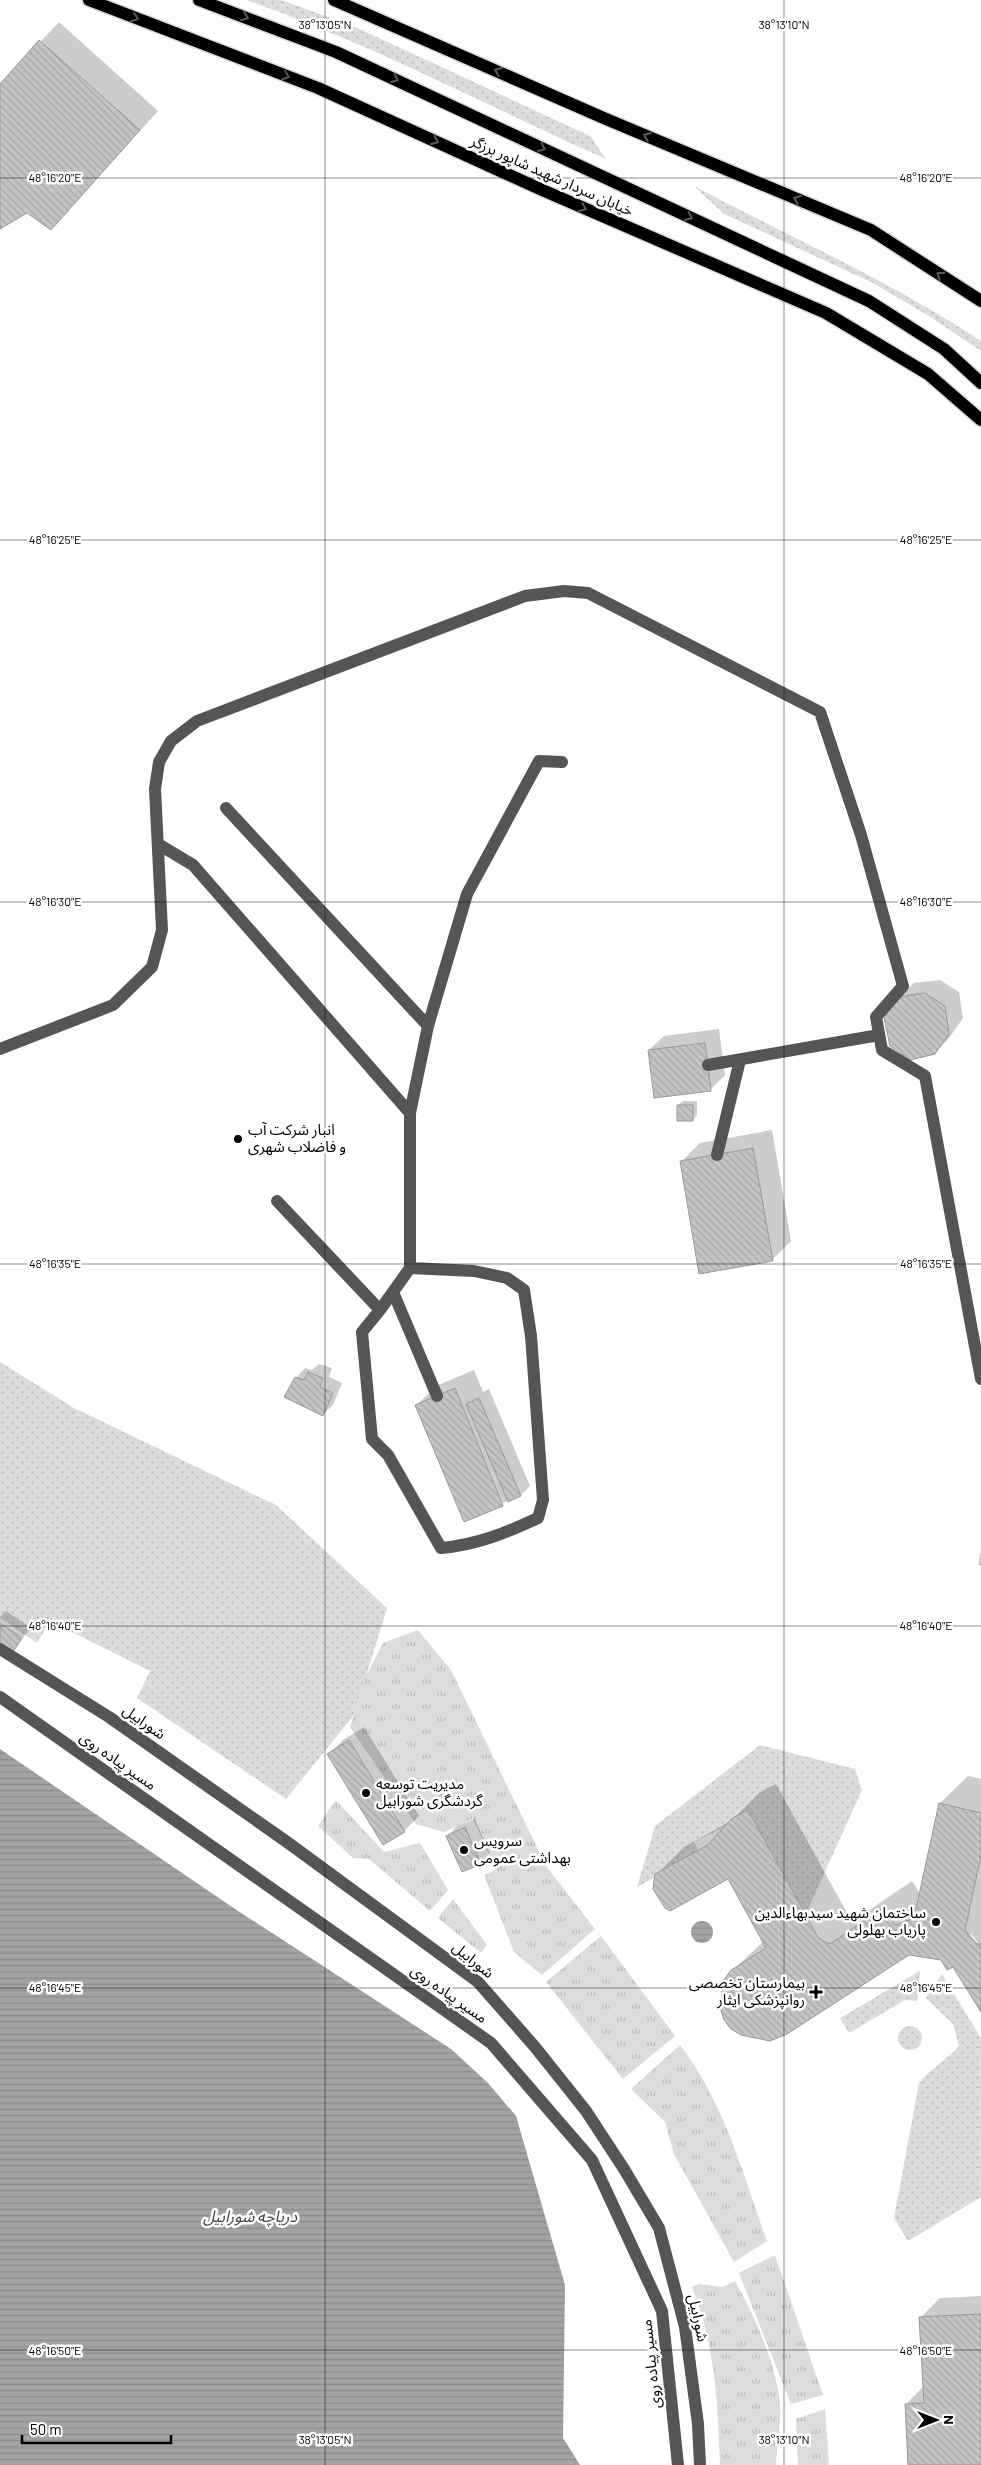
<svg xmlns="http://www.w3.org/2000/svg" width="981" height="2465" font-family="Barlow,'Noto Sans Arabic',sans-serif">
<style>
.grass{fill:url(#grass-dots)}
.park{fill:url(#park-tufts)}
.water{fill:url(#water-rules)}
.shadow{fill:#0003;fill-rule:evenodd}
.building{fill:url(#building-back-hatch);stroke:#999}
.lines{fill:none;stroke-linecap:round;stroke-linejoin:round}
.major-casing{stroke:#dbdbdb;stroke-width:15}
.minor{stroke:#555;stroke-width:12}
.major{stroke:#000;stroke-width:12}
.oneway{stroke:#595959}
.ticks{fill:none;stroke:#000;stroke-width:1;stroke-opacity:0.45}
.poi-dot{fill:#000;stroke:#fff;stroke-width:2}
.labels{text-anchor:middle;stroke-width:5;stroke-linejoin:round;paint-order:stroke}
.street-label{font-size:15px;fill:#000;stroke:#fff}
.poi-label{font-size:15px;fill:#000;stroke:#fff;text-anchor:start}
.water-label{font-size:16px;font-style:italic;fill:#444;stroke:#fff}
.ticks-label{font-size:12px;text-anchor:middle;fill:#000;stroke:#fff;stroke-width:5;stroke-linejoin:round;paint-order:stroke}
</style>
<defs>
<pattern id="grass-dots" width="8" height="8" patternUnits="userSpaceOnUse" patternTransform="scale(1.25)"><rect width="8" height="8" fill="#dcdcdc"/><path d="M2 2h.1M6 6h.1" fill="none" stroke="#bbb" stroke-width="1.8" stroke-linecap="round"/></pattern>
<pattern id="park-tufts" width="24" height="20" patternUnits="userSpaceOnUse" patternTransform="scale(1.25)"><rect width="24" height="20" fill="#dcdcdc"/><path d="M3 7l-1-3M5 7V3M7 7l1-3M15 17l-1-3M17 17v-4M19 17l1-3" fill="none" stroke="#bbb"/></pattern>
<pattern id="water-rules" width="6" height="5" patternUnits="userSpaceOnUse" patternTransform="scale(1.25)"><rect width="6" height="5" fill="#a3a3a3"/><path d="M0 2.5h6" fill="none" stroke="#8b8b8b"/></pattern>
<pattern id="building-back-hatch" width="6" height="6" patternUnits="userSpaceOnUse" patternTransform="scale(1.25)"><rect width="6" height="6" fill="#c4c4c4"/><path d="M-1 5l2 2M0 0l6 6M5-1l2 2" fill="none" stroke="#a7a7a7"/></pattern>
</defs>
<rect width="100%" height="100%" fill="#fff"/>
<!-- grass -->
<path class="grass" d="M246,0h35l72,26 237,110 16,23c-119,-53 -237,-116 -360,-159z
M694,186c96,51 196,95 287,155v10l-52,-35 -58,-34 -147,-68z
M0,1362l74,46 202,97 111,103 -33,107 -68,84 -149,-101 13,-27 -100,-50 -13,22 -37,-25z
M760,1745l95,24 7,21 -58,128 -63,-99 -47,23 6,11 -63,34 18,-61z
M920,1971l-3,30 -12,-1 -56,33 -9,-15z
M942,1974l39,64v159l-73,44 -14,-23 25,-135c12,-15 28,-23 40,-37l-6,-22 -27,-26z
M898 2038a12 12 0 1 1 24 0a12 12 0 1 1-24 0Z"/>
<!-- park -->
<path class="park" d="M418,1630l33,40 95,196 49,63 -53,46 -28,-23 -30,-77 12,-5 -23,-51 -29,13 -28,-8 -66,-97 16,-51 17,-33z
M336,1800l48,52 36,-9 28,47 -18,21 -61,-52 -16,-1 -35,-32z
M453,1899l34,46 -6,8 -43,-35z
M601,1936l74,100 -52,43 -77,-97z
M680,2045c44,57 63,129 87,196l-33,21 -60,-108 -9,-32 -34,-33z
M775,2255l48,140 -32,9 -52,-131z
M735,2281c20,36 41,82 45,123 1,19 -3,41 -4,61h-56c-2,-61 -5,-121 -28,-178l7,-3 24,3z
M825,2409l4,56h-31l-2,-46z"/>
<!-- water -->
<path class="water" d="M0,1749l238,162 213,138 37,34 28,33 49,169 -2,153 17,27h-580z
M691 1932a11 11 0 1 1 22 0a11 11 0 1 1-22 0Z"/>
<!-- shadow -->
<path class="shadow" d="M59,22l99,89 -107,118 -24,-17 -27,15v-142z
M940,980l19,12 4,26 -14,20 -15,15 -35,-55 15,-15z
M719,1029l6,46 -14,14 -62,-39 15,-14z
M683,1101h14v14l-4,5 -15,-15z
M772,1130l19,111 -19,19 -91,-98 19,-19z
M319,1364l13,4 -3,9 13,6 -9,22 -10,9 -27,-36 9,-10 7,2z
M474,1370l9,22 6,-3 41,97 -9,9 -57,26 -47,-116 19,-19z
M981,1550v16l-3,-1z
M6,1611l25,17 -18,22 -13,-8v-25z
M364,1727l55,89 -15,15 -20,12 -55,-89 14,-14z
M968,1776l13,3v231l-27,-44 -12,-7 -33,-5 -177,17 32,-30 -36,-64 -72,-2 28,-28 47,-26 29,-29 16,-8 70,127 13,6 53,-36 8,13 20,-91zM971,1934l7,9h-4l-5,-7z
M475,1819l15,34 -9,10 -18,8 -15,-35 9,-10z
M981,2296v169h-71l-4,-61 18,-18 -3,-69 19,-19z"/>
<!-- building -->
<path class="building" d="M39,40l101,90 -89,100 -24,-17 -27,16v-145z
M925,993l20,13 4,28 -14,20 -25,6 -20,-14 -6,-28 14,-21z
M705,1043l6,48 -57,7 -6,-48z
M677,1105h16v16h-16z
M753,1148l20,113 -74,13 -19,-113z
M308,1372l15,6 -3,9 13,6 -10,23 -39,-19 11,-20 9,3z
M455,1388l48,118 -39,16 -49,-117z
M479,1398l42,98 -13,6 -42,-98z
M0,1623l22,15 -9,14 -13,-8z
M349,1740l56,92 -22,13 -56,-91z
M939,1803l42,10v42l-16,75 13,15 3,-2v69l-28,-45 -6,3 -6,-10 -32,-5 -122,79 -17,7 -29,-6 -10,-6 -7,-9 -4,-12 3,-27 8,-11 35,-22 -38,-69 -58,32 -5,-3 -12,-19 2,-15 53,-29 23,-26 17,-9 71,129 11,5 54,-37 11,18 19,-7z
M465,1827l16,37 -19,8 -16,-36z
M981,2314v151h-73l-3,-61 19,-1 -5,-86z"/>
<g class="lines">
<defs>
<path id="major" d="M89,0l229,88 222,101 286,124 102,61 53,46
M199,0l137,52 533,249 75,48 37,34
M334,0l272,119 265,111 110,71"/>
</defs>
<!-- major casing -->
<use href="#major" class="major-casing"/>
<!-- minor -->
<path class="minor" d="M226,808l202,218
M158,844l35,21 217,248
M0,1049l113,-44 39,-38 10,-37 -7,-141 4,-27 12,-21 26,-20 328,-125 39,-5 24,2 232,119 41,123 42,151 -27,31 6,33 43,26 56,303
M708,1065l171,-30
M717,1155l23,-95
M277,1201l103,109 30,-42v-155l18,-87 39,-132 72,-133 23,1
M393,1292l44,104
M380,1310l-18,22 10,107 16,16 53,93c35,-3 65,-15 97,-30l5,-18 -12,-164 -7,-46 -17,-12 -33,-7 -64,-3
M0,1649l109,68 178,125 191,140 57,65 51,64 38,58 35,59 26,99 13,97 2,41
M0,1697l491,346 101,117 70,151 16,154"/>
<!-- major -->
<use href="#major" class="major"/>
</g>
<!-- one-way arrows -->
<defs><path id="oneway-chevron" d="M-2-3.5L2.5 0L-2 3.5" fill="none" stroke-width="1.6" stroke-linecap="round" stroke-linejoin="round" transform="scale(1.25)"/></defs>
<g class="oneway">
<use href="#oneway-chevron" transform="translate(245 17) rotate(21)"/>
<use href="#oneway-chevron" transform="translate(135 18) rotate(21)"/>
<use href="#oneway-chevron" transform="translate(498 71) rotate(-156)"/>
<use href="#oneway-chevron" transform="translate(286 76) rotate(21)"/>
<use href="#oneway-chevron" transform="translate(395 79) rotate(25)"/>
<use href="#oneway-chevron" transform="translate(647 136) rotate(-157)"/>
<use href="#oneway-chevron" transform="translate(435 141) rotate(24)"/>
<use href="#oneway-chevron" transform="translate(542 148) rotate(25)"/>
<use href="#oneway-chevron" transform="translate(797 199) rotate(-157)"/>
<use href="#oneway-chevron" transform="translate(583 208) rotate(23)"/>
<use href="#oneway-chevron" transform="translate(689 217) rotate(25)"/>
<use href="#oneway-chevron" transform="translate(940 275) rotate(-147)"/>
</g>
<!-- ticks -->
<path class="ticks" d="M325,0v2465M784,0v2465M0,178h981M0,540h981M0,902h981M0,1264h981M0,1626h981M0,1988h981M0,2350h981"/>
<!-- markers -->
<g class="poi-dot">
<circle cx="238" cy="1139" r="5"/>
<circle cx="366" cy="1793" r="5"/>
<circle cx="464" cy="1850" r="5"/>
<circle cx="936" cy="1922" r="5"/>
<path d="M813.5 1984.5h5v5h5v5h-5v5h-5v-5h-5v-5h5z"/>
</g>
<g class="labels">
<!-- street labels -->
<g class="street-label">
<text transform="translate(552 176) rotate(24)" y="5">خیابان سردار شهید شاپور برزگر</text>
<text transform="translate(144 1722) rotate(35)" y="5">شورابیل</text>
<text transform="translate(118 1761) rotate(35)" y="5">مسیر پیاده روی</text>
<text transform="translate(473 1960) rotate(39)" y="5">شورابیل</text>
<text transform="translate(449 1994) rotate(35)" y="5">مسیر پیاده روی</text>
<text transform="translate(698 2318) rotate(78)" y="5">شورابیل</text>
<text transform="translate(651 2364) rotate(-96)" y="5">مسیر پیاده روی</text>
</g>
<!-- poi labels -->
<g class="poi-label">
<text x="248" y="1135">انبار شرکت آب<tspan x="248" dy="17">و فاضلاب شهری</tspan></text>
<text x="376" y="1789">مدیریت توسعه<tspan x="376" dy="17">گردشگری شورابیل</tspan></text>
<text x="474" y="1846">سرویس<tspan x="474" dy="17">بهداشتی عمومی</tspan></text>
<text x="926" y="1918" text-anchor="end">ساختمان شهید سیدبهاءالدین<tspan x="926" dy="17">پاریاب بهلولی</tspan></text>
<text x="805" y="1988" text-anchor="end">بیمارستان تخصصی<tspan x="805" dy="17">روانپزشکی ایثار</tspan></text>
</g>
<!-- water labels -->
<g class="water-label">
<text x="250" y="2222">دریاچه شورابیل</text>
</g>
</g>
<g class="ticks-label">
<text x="325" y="29">38°13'05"N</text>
<text x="784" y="29">38°13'10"N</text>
<text x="926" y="182">48°16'20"E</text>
<text x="55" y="182">48°16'20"E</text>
<text x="926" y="544">48°16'25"E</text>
<text x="55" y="544">48°16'25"E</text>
<text x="926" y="906">48°16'30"E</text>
<text x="55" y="906">48°16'30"E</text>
<text x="926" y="1268">48°16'35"E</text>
<text x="55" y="1268">48°16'35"E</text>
<text x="926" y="1630">48°16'40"E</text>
<text x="55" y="1630">48°16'40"E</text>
<text x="926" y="1992">48°16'45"E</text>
<text x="55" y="1992">48°16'45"E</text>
<text x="926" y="2355">48°16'50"E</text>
<text x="55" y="2355">48°16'50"E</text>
<text x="325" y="2444">38°13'05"N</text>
<text x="784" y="2444">38°13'10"N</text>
</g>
<!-- north arrow -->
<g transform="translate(936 2420) rotate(90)" stroke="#ffffff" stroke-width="4" paint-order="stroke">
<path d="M0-4L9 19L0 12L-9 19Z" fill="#000000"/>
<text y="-8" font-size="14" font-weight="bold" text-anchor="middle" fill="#000000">N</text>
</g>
<!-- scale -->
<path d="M22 2435v8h149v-8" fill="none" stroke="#000000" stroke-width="2.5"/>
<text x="30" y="2435" font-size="15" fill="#000000" stroke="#ffffff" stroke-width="4" paint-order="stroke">50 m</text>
</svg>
